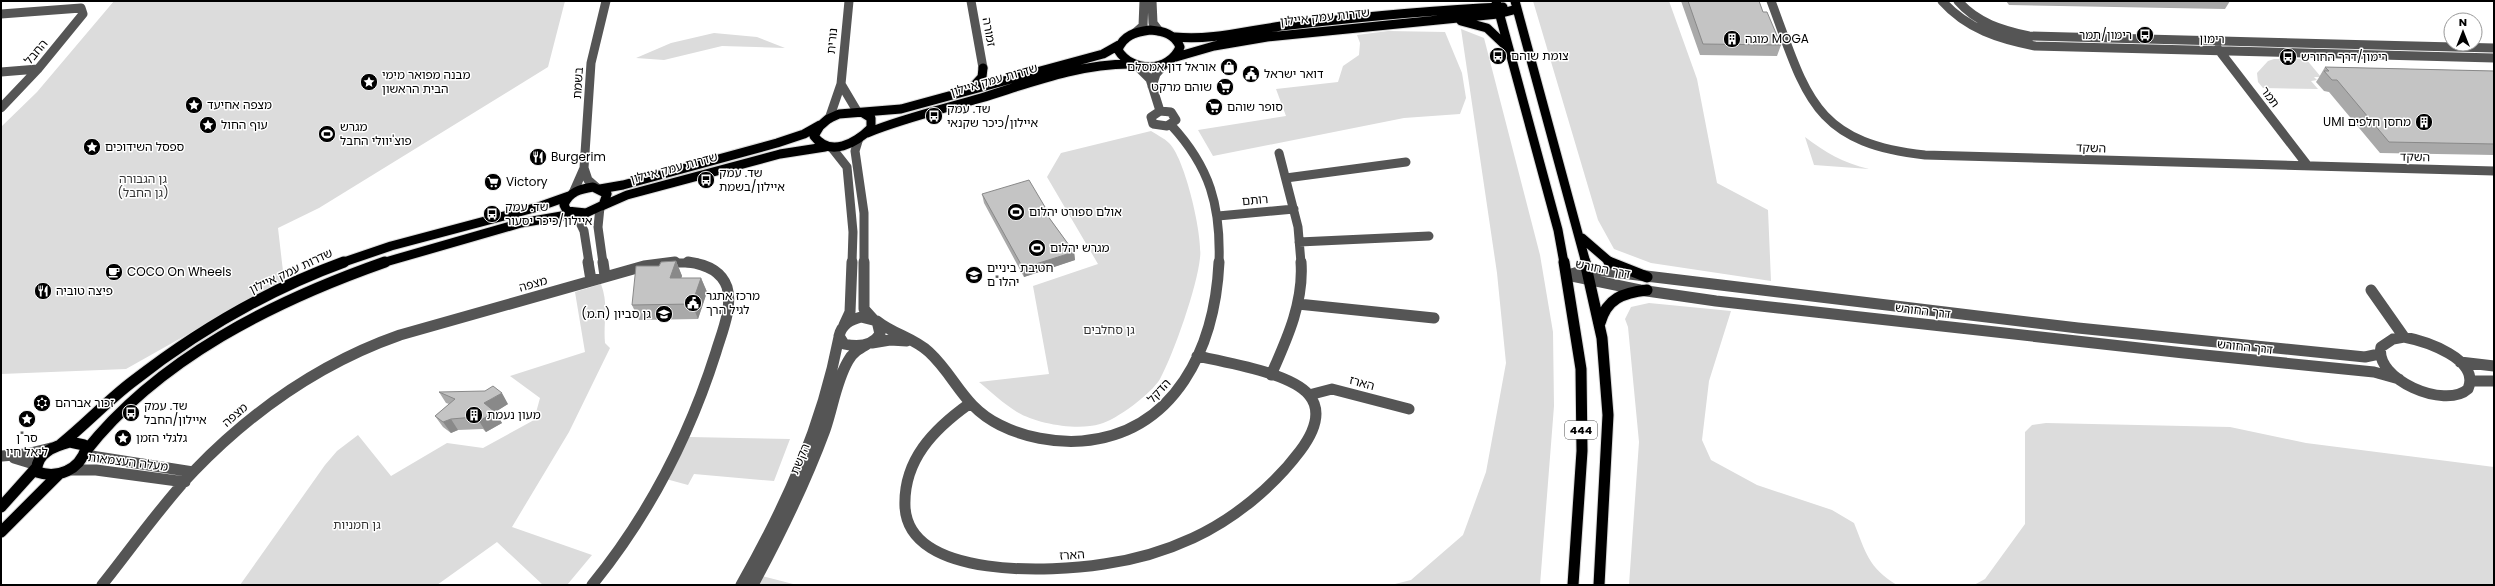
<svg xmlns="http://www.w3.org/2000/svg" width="2495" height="586" font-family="Poppins,'Noto Sans Hebrew',sans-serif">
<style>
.green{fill:#dcdcdc}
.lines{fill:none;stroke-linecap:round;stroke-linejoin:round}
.major-far1-casing{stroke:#dbdbdb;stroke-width:11}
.major-casing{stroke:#dbdbdb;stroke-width:13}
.minor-far1{stroke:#555;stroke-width:9}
.minor{stroke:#555;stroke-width:11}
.major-far1{stroke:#000;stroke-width:9}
.major{stroke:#000;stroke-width:11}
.wall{fill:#a9a9a9}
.shaded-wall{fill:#898989}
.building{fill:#c4c4c4;stroke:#898989}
.labels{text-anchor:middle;stroke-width:3;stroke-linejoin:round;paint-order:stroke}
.shield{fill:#fff;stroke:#4c4c4c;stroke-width:1}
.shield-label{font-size:11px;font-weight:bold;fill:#000}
.street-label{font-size:12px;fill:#000;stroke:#fff}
.poi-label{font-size:12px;fill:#000;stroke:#fff;text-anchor:start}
.park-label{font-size:12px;fill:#333;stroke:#fff}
</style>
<rect width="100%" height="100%" fill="#fff"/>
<!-- green -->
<path class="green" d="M114,1h451l-17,66 -229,141 -41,20 6,52 -158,89 -125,5v-247l36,-35z
M1533,1h136l28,78 20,104 51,27 3,71 -120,-18 -37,-14 -16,-29z
M1461,29l23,9 56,217 13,77 1,74 -14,179h-149l20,-5 52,-45 23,-63 20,-109 -9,-90z
M1388,31l57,1 17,41 4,25 -6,16 -56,4 -191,38 -15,-26 88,-14 -10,-27 62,-7 5,-16 16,-11 1,-12 -3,-8z
M714,33l43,4 28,11 -63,-2 -58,14 -28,-2 35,-15z
M2274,59h32l15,18h-7l3,3 -6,1 7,8 -55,-1 -5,-6 -1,-9 11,-12z
M1151,131c6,4 13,7 18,12 16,15 34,93 31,115 -3,29 -26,95 -40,121 -9,15 -44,41 -60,45 -22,7 -63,0 -83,-12 -13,-8 -26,-20 -38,-30l70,-8 -16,-88 65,-22 -51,-87 14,-24z
M1805,137c20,15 38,26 64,32l-55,-4z
M601,284c8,21 2,38 4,59l5,5 -41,84 -57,95 80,28 -25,30h-24l-46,-43 -60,43h-197l85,-120 12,-14 21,-16 33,41 56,-33 36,5 51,-28 6,-22 -30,-22 75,-24 -10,-60z
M1649,303l82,8 -22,70 -7,59 9,20 46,25 75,25 22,13c12,30 14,44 43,62h-268l10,-143 -11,-115 -3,-8 6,-12z
M2046,423l184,4 76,16 188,24v118h-520l11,-6 40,-55v-92l7,-7z
M689,437l101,2 -16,42 -80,-7 -6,11 -22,-6z
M758,575l39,10h-45z"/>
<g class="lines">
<defs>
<path id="major-far1" d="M1496,1l62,229 6,33
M1515,1l71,262
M1461,21l26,7 19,18
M1150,30c13,1 25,4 30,17 -11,26 -48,26 -62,3 5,-15 18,-18 32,-20z
M1175,37c39,4 77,-8 115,-12 71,-8 142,-15 213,-18
M1176,57l38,-11 53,-9 231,-23 19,-5
M972,88l10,-11 1,-9
M863,113l8,5v10c-15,15 -41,30 -57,8l6,-10 8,-7 11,-5 62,-5 202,-55 16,-9
M867,133c37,-15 76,-24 114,-35 49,-15 97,-34 149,-34
M593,187l14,7 -4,11 -17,8 -19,-2 -3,-6c5,-13 16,-16 29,-18z
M600,189l23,-4 154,-42 27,-9 16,-9
M602,206l25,-11 153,-41 45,-7
M1582,238l29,25
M341,263l50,-17 147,-39 31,-11
M382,263l139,-40 52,-9"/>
<path id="major" d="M1564,262l17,107 1,82 -9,134
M1585,262l17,76 6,77 -9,170
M1609,262l38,15
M1600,323c7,-25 23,-30 47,-33
M70,442l14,3 2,4c-7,21 -28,30 -49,23 -2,-19 18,-26 33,-30z
M61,444c25,-20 46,-43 71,-62 64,-50 135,-92 212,-120
M85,452c74,-94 189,-151 300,-190
M1,507l35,-39
M1,532l58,-58"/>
</defs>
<!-- major-far1 casing -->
<use href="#major-far1" class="major-far1-casing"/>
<!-- major casing -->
<use href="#major" class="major-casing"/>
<!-- minor-far1 -->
<path class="minor-far1" d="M971,1l12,67
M1152,1l1,22 6,8
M1771,1c35,93 41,142 154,154l569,16
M1942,1c25,28 57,38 93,45l459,12
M1958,1c19,22 44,29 71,35l465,12
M1,14l80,-6 2,6 -45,55 -37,39
M1135,33l8,-7 1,-25
M2218,49l90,117
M1137,66l13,13 10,32
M1,72l37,-3
M841,84l16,27
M1152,86l4,-12 9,-10
M1160,111l11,1 5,8 -9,6 -14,-2 -2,-7z
M829,119l12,-35 8,-83
M1171,125c39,42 50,81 48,138
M859,138l-4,13 9,62v50
M832,148l15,19 6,65 -1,31
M1279,153l19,74 3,36
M584,168l4,12 8,7
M1286,178l120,-16
M573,193l11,-25 7,-105 15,-62
M600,207l-2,20 5,36
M576,214l8,17 5,32
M1218,216l76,-7
M1299,242l130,-6
M664,263h33"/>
<!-- minor -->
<path class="minor" d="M588,262l3,18
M603,262l2,14
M864,262v47l9,10
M1567,275l73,15 76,11 468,52 190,19 25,7
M1568,275l20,-6 490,59 287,29 14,-3
M2371,290l33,47
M1298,304l136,14
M861,317l16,4 3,13c-8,12 -23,13 -36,10l-5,-8c3,-12 11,-16 22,-19z
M877,321c16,13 37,17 52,31 27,25 34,55 71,73 24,12 54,18 82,16 94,-8 133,-94 137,-179
M844,325l6,-13 2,-50
M2404,337c21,4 77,22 64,52 -23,21 -94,-10 -87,-42l12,-8z
M872,343l18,-3 17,1
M2460,362l34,4
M1271,375c16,-36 33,-73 30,-113
M2471,381h23
M1309,395l23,-6 77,20
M969,404c-35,25 -66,56 -64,103 4,73 149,65 199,57 30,-4 61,-13 89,-26 41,-19 80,-51 107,-87 12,-16 24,-38 9,-56 -18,-22 -84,-33 -112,-39
M85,455l108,17
M2,456l24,-2 25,-6
M14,458l23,7
M69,470h27l89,12
M102,585c29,-36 60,-81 92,-114 58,-60 126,-108 206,-136l244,-69 31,-4
M592,585c57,-70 97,-148 124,-233 6,-20 17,-45 11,-65 -6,-17 -23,-23 -39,-25
M741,585c45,-79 81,-159 98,-248
M753,585c27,-50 52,-101 72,-155 8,-23 11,-48 23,-69 4,-8 11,-12 18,-16"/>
<!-- major-far1 -->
<use href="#major-far1" class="major-far1"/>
<!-- major -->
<use href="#major" class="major"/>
</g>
<!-- wall -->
<path class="wall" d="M1681,1h78l4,11 18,33 -4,11 -77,-1z
M2006,1h224l-5,8 -216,-4z
M2325,67l169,4v84l-114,-2 -51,-61 -5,-1 -8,-9 2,-3z
M982,194l63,18 29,40 1,8 -51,17 -40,-74z
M676,261l6,15 -1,2h20l6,14 -9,27 -59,1 -7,-15 27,-39z
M439,392l69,12 -13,8 7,11 -16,9 -3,-3 -25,1 -7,3 -8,-6 -8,-11 14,-12 -3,-1z"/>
<!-- shaded-wall -->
<path class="shaded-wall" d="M1074,252l1,8 -51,17 -1,-9z
M676,261l6,15 -6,17 -6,-15z
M701,278l6,14 -9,27 -6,-15z
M502,393l6,11 -16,10 3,-2 7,11 -16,9 -7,-11 5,-18z
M451,419l7,11 -7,3 -8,-11z"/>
<!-- building -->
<path class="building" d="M1688,1h71l4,11h4l14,33 -78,-1z
M2325,67l169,4v73l-105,-2 -52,-62h-5l-8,-9h5z
M1029,180l16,27 -3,1 32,44 -51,16 -41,-74z
M676,261l-6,17h31l-9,26 -60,1 4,-39h23l2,-4z
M493,386l9,7 -18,10 11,9 -16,9 -4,-4 -24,2 -8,3 -8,-6 20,-17 -16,-7 46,-1z"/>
<!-- icons -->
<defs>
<symbol id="bus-disc" viewBox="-11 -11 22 22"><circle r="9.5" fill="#000" stroke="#fff"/><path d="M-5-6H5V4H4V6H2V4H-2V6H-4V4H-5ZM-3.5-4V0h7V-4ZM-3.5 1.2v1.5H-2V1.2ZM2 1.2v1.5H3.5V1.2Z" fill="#fff"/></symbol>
<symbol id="building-disc" viewBox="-11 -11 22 22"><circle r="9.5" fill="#000" stroke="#fff"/><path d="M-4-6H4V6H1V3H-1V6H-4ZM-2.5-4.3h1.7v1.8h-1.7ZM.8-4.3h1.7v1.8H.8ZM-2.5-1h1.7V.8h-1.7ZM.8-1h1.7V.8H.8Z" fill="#fff"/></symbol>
<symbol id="shop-disc" viewBox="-11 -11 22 22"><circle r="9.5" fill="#000" stroke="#fff"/><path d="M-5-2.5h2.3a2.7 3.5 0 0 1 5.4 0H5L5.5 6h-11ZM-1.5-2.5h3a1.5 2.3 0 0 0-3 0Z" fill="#fff"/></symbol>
<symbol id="civic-disc" viewBox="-11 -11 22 22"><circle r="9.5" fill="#000" stroke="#fff"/><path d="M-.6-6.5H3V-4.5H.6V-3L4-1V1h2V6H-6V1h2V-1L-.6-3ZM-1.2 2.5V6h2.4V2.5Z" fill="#fff"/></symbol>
<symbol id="sight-disc" viewBox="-11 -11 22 22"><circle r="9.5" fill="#000" stroke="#fff"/><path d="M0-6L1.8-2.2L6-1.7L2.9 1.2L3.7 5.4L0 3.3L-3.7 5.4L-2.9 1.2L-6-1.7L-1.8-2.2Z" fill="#fff"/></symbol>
<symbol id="supermarket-disc" viewBox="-11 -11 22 22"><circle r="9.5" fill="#000" stroke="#fff"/><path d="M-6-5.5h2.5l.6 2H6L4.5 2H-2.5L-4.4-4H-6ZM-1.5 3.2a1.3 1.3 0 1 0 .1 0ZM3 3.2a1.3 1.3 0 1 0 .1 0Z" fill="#fff"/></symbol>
<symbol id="stadium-disc" viewBox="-11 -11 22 22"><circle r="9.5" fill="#000" stroke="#fff"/><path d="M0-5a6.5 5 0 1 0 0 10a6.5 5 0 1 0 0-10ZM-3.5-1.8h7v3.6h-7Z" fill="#fff"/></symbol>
<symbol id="restaurant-disc" viewBox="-11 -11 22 22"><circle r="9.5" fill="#000" stroke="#fff"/><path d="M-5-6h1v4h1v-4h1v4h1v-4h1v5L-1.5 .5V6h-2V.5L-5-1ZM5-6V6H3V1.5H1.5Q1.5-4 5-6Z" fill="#fff"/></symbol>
<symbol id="cafe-disc" viewBox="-11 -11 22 22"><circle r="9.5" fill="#000" stroke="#fff"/><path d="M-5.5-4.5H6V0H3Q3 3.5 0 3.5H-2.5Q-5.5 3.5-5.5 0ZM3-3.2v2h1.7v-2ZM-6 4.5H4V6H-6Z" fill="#fff"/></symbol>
<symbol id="school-disc" viewBox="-11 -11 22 22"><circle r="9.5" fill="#000" stroke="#fff"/><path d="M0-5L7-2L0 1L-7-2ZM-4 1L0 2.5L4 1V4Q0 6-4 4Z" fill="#fff"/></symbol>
<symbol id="synagogue-disc" viewBox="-11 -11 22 22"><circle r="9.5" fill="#000" stroke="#fff"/><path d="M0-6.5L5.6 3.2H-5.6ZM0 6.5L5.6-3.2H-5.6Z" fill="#fff"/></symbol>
</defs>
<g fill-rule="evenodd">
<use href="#bus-disc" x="2135" y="25" width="20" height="20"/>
<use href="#building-disc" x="1722" y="29" width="20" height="20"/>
<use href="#bus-disc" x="1488" y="46" width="20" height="20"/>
<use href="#bus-disc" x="2278" y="47" width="20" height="20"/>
<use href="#shop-disc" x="1219" y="57" width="20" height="20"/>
<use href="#civic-disc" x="1241" y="64" width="20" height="20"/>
<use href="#sight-disc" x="359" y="72" width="20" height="20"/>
<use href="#supermarket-disc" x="1215" y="77" width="20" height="20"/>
<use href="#sight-disc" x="184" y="95" width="20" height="20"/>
<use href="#supermarket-disc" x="1204" y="97" width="20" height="20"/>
<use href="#bus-disc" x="924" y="106" width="20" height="20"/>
<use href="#building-disc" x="2414" y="112" width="20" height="20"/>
<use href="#sight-disc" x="198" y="115" width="20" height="20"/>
<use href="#stadium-disc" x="317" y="124" width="20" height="20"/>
<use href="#sight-disc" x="82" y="137" width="20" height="20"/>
<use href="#restaurant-disc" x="528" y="147" width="20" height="20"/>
<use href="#bus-disc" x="696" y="170" width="20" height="20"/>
<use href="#supermarket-disc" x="483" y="172" width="20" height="20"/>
<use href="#stadium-disc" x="1006" y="202" width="20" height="20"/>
<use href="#bus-disc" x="482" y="204" width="20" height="20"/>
<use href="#stadium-disc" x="1027" y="238" width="20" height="20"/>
<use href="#cafe-disc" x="104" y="262" width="20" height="20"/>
<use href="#school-disc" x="964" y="265" width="20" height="20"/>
<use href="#restaurant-disc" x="33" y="281" width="20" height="20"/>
<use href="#civic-disc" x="683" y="293" width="20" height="20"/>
<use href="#school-disc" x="654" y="304" width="20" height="20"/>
<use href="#synagogue-disc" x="32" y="393" width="20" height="20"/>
<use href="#bus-disc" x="121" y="403" width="20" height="20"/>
<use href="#building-disc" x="464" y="405" width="20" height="20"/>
<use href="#sight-disc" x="17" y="409" width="20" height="20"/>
<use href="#sight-disc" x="113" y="428" width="20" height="20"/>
</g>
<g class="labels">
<!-- shield labels -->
<rect class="shield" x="1565" y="421" width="32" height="18" rx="3"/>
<g class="shield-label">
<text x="1581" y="434">444</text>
</g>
<!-- street labels -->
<g class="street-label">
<text transform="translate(1325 17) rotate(-6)" y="4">שדרות עמק איילון</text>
<text transform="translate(989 32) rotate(80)" y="4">זמורה</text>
<text transform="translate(2212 39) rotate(1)" y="4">רימון</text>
<text transform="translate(832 41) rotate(-84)" y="4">נורית</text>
<text transform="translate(36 52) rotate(-50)" y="4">החבל</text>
<text transform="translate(994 80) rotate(-16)" y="4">שדרות עמק איילון</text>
<text transform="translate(578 83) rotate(-86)" y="4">בשמת</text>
<text transform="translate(2270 97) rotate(53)" y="4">תמר</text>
<text transform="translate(2091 148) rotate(2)" y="4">השקד</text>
<text transform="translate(2415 157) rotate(1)" y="4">השקד</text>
<text transform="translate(674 168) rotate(-15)" y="4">שדרות עמק איילון</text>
<text transform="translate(1255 200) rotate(-5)" y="4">רותם</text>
<text transform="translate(1603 269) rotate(11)" y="4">דרך החורש</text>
<text transform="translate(291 271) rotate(-25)" y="4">שדרות עמק איילון</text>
<text transform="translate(533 284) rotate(-16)" y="4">מצפה</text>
<text transform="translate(1923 311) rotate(7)" y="4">דרך החורש</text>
<text transform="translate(2245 347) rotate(6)" y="4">דרך החורש</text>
<text transform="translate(1362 383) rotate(15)" y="4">הארז</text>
<text transform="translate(1159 391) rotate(-47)" y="4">הדקל</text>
<text transform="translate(235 415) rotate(-41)" y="4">מצפה</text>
<text transform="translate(800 459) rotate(-68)" y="4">הקשת</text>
<text transform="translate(128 462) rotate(7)" y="4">מעלה העצמאות</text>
<text transform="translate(1072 555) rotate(-4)" y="4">הארז</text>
</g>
<!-- poi labels -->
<g class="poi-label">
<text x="2132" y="39" text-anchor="end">רימון/תמר</text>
<text x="1745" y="43">מוגה MOGA</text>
<text x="1511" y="60">צומת שוהם</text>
<text x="2301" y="61">רימון/דרך החורש</text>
<text x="1216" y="71" text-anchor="end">אוראל דון אמסלם</text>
<text x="1264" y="78">דואר ישראל</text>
<text x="382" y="79">מבנה מפואר מימי<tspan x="382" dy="14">הבית הראשון</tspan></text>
<text x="1212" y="91" text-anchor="end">שוהם מרקט</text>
<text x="207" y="109">מצפה אחיעד</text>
<text x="1227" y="111">סופר שוהם</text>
<text x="947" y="113">שד. עמק<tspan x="947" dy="14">איילון/כיכר שקנאי</tspan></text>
<text x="2411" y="126" text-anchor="end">UMI מחסן חלפים</text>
<text x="221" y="129">עוף החול</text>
<text x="340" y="131">מגרש<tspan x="340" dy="14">פוצ'יוולי החבל</tspan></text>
<text x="105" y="151">ספסל השידוכים</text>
<text x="551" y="161">Burgerim</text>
<text x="719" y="177">שד. עמק<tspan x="719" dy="14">איילון/בשמת</tspan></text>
<text x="506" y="186">Victory</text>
<text x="505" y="211">שד. עמק<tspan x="505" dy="14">איילון/כיכר יסעור</tspan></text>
<text x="1029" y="216">אולם ספורט יהלום</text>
<text x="1050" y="252">מגרש יהלום</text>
<text x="987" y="272">חטיבת ביניים<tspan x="987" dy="14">יהלו"ם</tspan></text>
<text x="127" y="276">COCO On Wheels</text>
<text x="56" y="295">פיצה טוביה</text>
<text x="706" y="300">מרכז אתגר<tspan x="706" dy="14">לגיל הרך</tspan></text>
<text x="651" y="318" text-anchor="end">גן סביון (ח.מ)</text>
<text x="55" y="407">זכור אברהם</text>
<text x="144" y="410">שד. עמק<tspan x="144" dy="14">איילון/החבל</tspan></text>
<text x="487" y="419">מעון נעמת</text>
<text x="27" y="442" text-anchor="middle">סר"ן<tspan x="27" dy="14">ליאל חיו</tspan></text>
<text x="136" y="442">גלגלי הזמן</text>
</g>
<!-- park labels -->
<g class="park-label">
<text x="143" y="183">גן הגבורה<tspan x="143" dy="14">(גן החבל)</tspan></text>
<text x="1109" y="334">גן סחלבים</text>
<text x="357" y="529">גן חמניות</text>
</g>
</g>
<!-- border -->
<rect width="2495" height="586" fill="none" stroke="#000000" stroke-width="4"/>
<!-- north arrow -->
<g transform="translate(2463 32)"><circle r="19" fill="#ffffff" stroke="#999999"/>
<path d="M0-3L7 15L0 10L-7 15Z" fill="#000000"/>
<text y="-6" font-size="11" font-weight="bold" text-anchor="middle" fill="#000000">N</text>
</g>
</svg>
